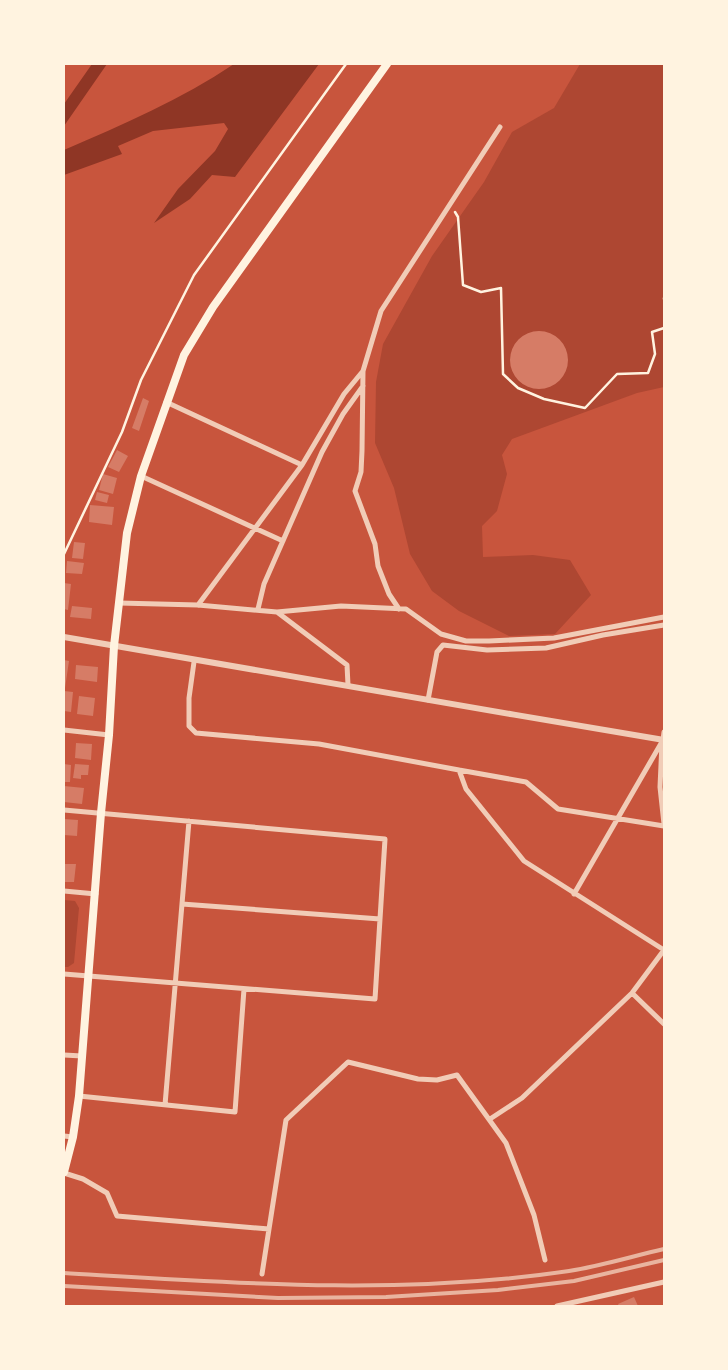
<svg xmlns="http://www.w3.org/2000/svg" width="728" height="1370" font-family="'Nunito Sans',sans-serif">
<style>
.green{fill:#ae4732}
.water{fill:#8f3625}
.building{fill:#d67c66}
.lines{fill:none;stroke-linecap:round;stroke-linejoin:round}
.path{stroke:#fff3e0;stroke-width:2.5}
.minor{stroke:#f1ccb7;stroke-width:5}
.tertiary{stroke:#f1ccb7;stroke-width:6}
.secondary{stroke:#fff3e0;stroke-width:8}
.rail{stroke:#e9b49f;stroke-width:4}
</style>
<rect width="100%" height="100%" fill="#c8553d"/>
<!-- green -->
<path class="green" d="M580,64h84v323l-27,6 -125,46 -10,16 5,19 -10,37 -15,15 1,31 50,-2 37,5 21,35 -36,39 -46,2 -50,-25 -27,-20 -22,-37 -16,-66 -19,-45 1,-61 7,-38 49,-88 52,-74 28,-50 42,-24z
M64,900l11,1 4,7 -5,55 -6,4h-4z"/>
<!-- water -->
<path class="water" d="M92,64h15l-43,62v-22z
M234,64h85l-84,113 -23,-2 -22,24 -36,24 24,-34 37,-38 13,-22 -4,-6 -71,8 -35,15 4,8 -58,21v-25c58,-25 118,-51 170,-86z"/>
<!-- building -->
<path class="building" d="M510 360a29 29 0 1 1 58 0a29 29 0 1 1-58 0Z
M143,398l6,3 -10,30 -7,-3z
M117,450l11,6 -9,16 -11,-5z
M103,474l14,4 -4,16 -14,-4z
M97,492l12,3 -2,8 -12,-3z
M90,505l24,2 -2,18 -23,-3z
M74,542l11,1 -2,16 -11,-1z
M67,561l17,2 -2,11 -16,-1z
M64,583l7,1 -3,26 -4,-1z
M72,606l20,2 -1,11 -21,-2z
M64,660l5,1 -4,27h-1z
M76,665l22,2 -1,15 -22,-3z
M64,691l9,1 -2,20 -7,-1z
M79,696l16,2 -2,18 -16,-2z
M76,743l16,1 -1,16 -16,-2z
M64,764l7,1 -1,17h-6z
M75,764l14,1 -1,10h-7v4l-8,-1z
M64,786l20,2 -2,16 -18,-2z
M64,819l14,1 -1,16 -13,-1z
M64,864h12l-2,18h-10z
M634,1297l4,9h-19l-1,-2z"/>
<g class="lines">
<!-- path -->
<path class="path" d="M455,212l3,5 5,68 18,7 20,-4 2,86 15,14 26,11 41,9 32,-34 31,-1 7,-19 -3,-22 12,-4
M664,298v1
M64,554l58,-122 19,-52 53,-105 152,-211"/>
<!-- minor -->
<path class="minor" d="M166,402l136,63 -104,140
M302,465l42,-71 19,-23
M141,476l142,65
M119,603l79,2 79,7 70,53 1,20
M258,609l6,-25 58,-132 21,-38 20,-28
M399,609l-10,-15 -11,-28 -3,-22 -20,-53 6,-19 1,-21 1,-80 18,-60 119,-184
M277,612l64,-6 65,3 35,25 25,7h23l65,-3 110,-21
M194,662l-5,36v28l7,7 123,11 140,26 7,19 58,72 140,89
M428,700l9,-48 6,-7 44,5 59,-2 57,-13 61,-10
M64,730l45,5
M662,743l-2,44 4,37
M459,770l67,12 32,27 106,17
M64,810l321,29 -10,160 -311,-25
M64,891l32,3
M574,894l89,-154 1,-8
M182,904l198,15
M632,993l32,31
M64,1055l18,1
M79,1096l156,16 9,-123
M165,1105l24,-284
M490,1119l32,-21 110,-105 32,-43
M64,1136l9,1
M64,1173l19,6 24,14 10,23 152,13
M262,1274l24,-154 62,-58 70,17 19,1 20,-5 49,68 28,72 11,45
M557,1306l107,-24"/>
<!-- tertiary -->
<path class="tertiary" d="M64,637c200,36 400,69 600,103"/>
<!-- secondary -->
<path class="secondary" d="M64,1172l9,-35 6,-41 22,-283 8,-78 5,-89 13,-113 14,-57 43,-121 29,-48 174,-243"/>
<!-- rail -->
<path class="rail" d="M64,1273c168,10 337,23 505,-2 32,-5 64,-15 95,-22
M64,1286l214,12 108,-1 112,-7 76,-9 90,-21"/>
</g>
<!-- border -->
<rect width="728" height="1370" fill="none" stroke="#fff3e0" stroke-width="130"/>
</svg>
